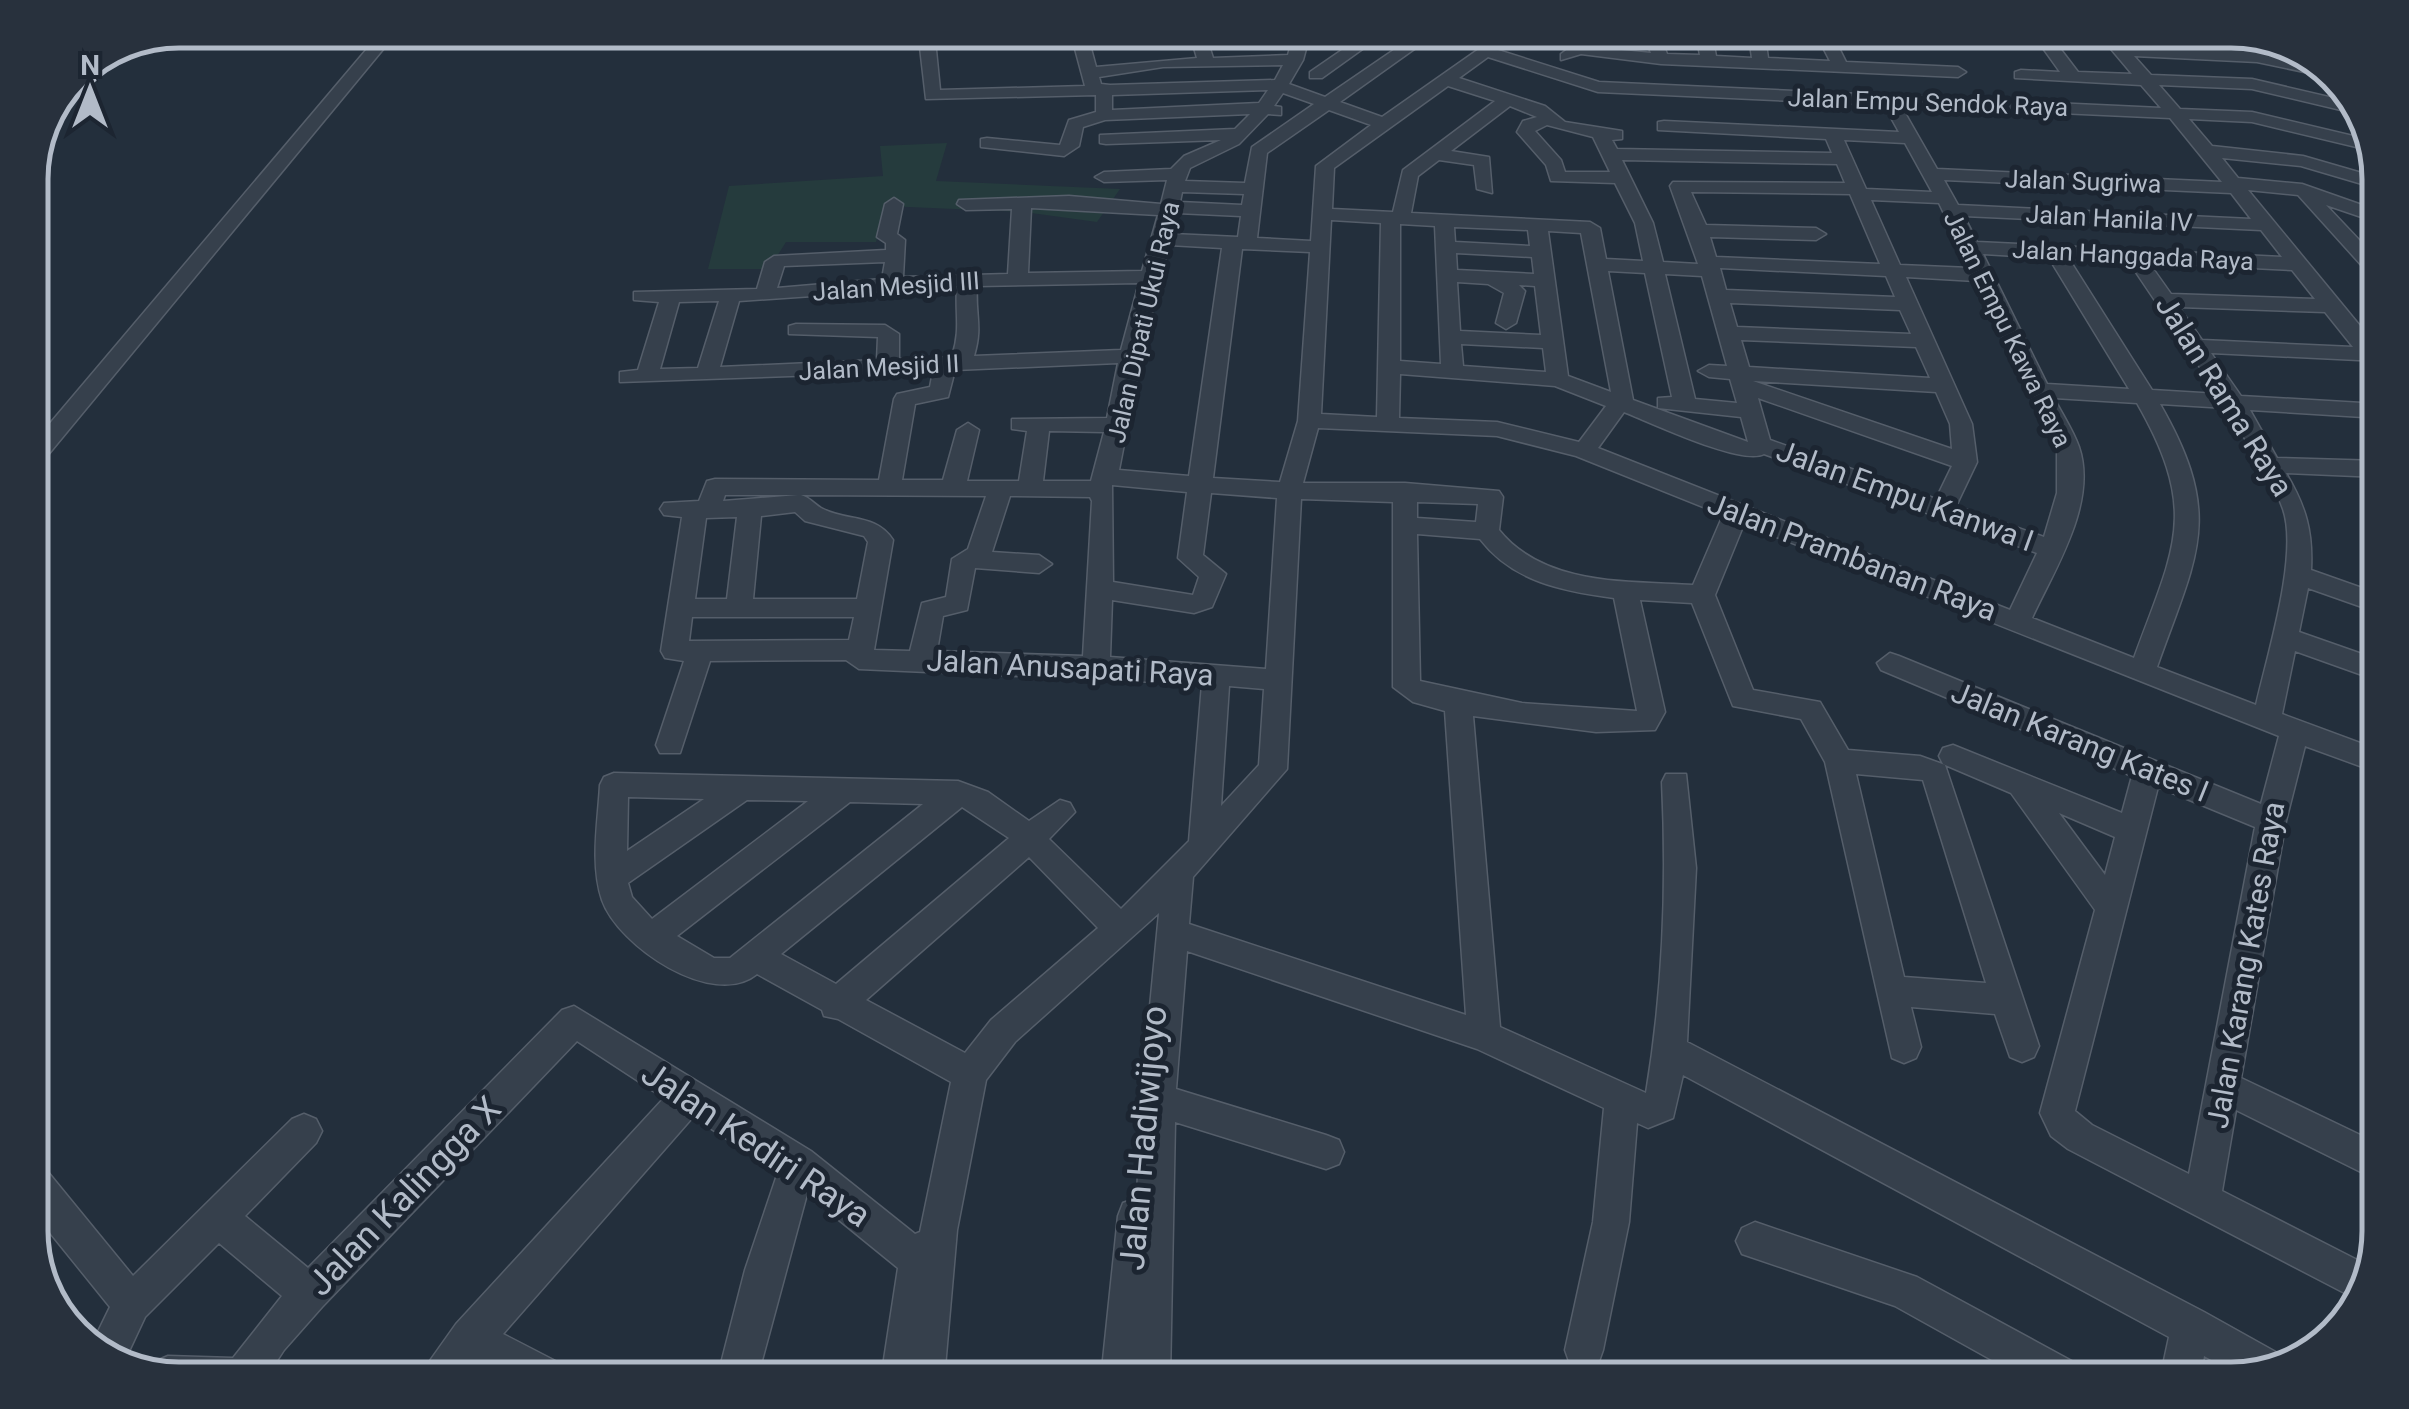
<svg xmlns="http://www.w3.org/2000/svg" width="2409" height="1409" font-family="Roboto,sans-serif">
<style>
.green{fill:#253b3d}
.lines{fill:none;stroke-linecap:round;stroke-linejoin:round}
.minor-casing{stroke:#555e6a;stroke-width:3}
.minor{fill:#36404c;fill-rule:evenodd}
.labels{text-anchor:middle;stroke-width:10;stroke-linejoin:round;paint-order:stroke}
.far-street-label{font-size:25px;fill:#b2bbc8;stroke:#1c2531}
.street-label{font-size:30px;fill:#b2bbc8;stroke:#1c2531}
.near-street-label{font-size:35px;fill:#b2bbc8;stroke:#1c2531}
.rim{fill:none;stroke:#b2bbc8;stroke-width:5}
</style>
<rect width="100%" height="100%" fill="#232f3c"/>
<!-- green -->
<path class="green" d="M947,143l-11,38 184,8 -23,33 -73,-10 -138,-6 -10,36h-90l-17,27h-61l21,-83 154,-10 -3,-30z"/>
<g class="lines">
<defs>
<path id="minor" d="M383,30h16l-361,437 -8,2v-22z
M918,30h16l6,60 145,-4 -15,-56h16l10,37 101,-9 -5,-17h-47v-6l6,-2h54l8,25 75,-3 7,-25h16l-8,30 -14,24 36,13 98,-67h18l-101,72 42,15 124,-87h18l-26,20 101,32 562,26 -20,-23 -126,-7v-6l6,-2 39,2 -30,-42h16l32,42 54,2 -37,-44h16l15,16c48,3 173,-2 207,32l-76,-16 -123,-6 17,19 101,4 107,25 3,11 -110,-26 -93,-4 21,24 72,3 118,28 3,11 -121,-29 -63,-3 23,27 91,10 76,22v11l-78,-23 -79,-8 16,20 64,6 77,27v12l-53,-18 53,56v18l-7,-2 -74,-82 -50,-5 131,159v12l-168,-8 30,43 138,8v14l-129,-8 27,48 102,3v16l-93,-4c20,34 27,58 25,97l68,24v19l-71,-25 -9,44 80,28v21l-84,-30 -13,63 97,36v23l-74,-27 -19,75 -45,257 138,66v37l-143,-71 -14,81 147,75 -9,35 -292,-152 -17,-13 -11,-23 55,-203 -84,-117 -68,-29 -4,-8 4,-8 10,-3 169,68 10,-37 -251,-106 -4,-7 13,-10 9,3 362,148 18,-68 -535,-212 -29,71 38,95 67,12 28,48 72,6 25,9 94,281 -5,11 -12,5 -12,-5 -15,-43 -84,-7 10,40 -5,11 -12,5 -12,-5 -67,-296 -24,-43 -68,-13 -41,-103 -52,-3 25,112 -10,18 -59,2 -123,-16 27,311 146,66c17,-102 21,-208 16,-311l4,-8h20l10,94 -9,174 517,270 77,43 4,9 -44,12 -37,-20 -4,23h-40l9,-42 -486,-262 -10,43 -25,10 -11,-5 -8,99 -26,128 -5,14 -14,5 -14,-5 -5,-14 28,-128 11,-114 -127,-59 -290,-98 -11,138 150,46 13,5 5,12 -5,12 -13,5 -151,-47 -5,257h-69l17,-163 5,-13 14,-5 4,-98 18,-187 -144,129 -29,38 -29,150 -13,149h-63l17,-111 -91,-74 -50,185h-40l28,-109 33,-98 -85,-55 -190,217 60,31 6,14h-61l-31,-16 -14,16h-46l39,-55 208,-226 -87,-57 -255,266 -38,43 -19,29h-86l-29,-8 4,-9 14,-6 65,2 49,-62 -63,-53 -74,74 -22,47 -19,-5 -13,-13 19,-39 -80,-99v-47l13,5 90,110 159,-157 12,-5 12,5 6,12 -6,12 -71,73 63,52 254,-258 12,-4 237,145 104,83 5,-2 31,-150 -113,-63 -14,-3 -2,-6 -65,-36c-44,36 -139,-28 -155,-74 -12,-36 -4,-78 -2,-115l4,-8 10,-4 344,8 30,11 41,29 31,-21 10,3 5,9 -26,27 72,70 68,-68 13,-157 -343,-15 -13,-9 -136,1 -30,92h-20l-4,-8 28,-84 -19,-3 -4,-7 21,-134 -18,-2 -4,-6 4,-6 35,-2 8,-20 8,-2 164,1 15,-81 3,-5 33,-7 3,-16 -313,11v-10l18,-2 21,-68 -25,-2v-8l123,-3 8,-27 9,-6 112,-6v-7l-9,-6 8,-33 9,-6 9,6 -6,30 8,6 -2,37 105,-3 4,-65 -46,1 -9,-6 2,-4 110,-4 92,8 6,-24 -63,2 -9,-5 9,-5 67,-3 13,-13 37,-16 -115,4 -6,-1v-8l135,-6 15,-15 -145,6 -22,7 -4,19 -15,10 -83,-9v-8l6,-1 73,7 9,-25 27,-8v-17l-170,4zM1488,57l110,35 286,13 15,27 -235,-11 -6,1v8l168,9 6,14 -215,-4 -5,-9 10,-1v-8l-57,-9 -20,-16 -86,-28zM1283,65l-8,15 -165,5 -9,-1 -2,-7 64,-10zM1448,86l47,15 -92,69 -10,42 -61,-3 2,-41zM1268,90l-9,13 -147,7v-15zM1283,93l31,11 -62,43 -7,36 -60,-2 5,-13 49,-24 29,-30 13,1v-8l-7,-1zM1510,106l27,11 -14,4 -6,11 29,33 5,16 64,2 20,40 8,38 -37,-2 -6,-31 -10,-6 -179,-9 7,-37 21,-16 35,5 3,24 15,4 -3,-36 -38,-6zM1901,106l269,12 52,64 -285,-13zM1329,110l42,15 -55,41 -5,75 -54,-3 10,-85zM1547,125l46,12 17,35h-45l-4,-12 -26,-29zM1844,140l61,3 27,49 -66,-3zM1622,160l215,4 8,19 -172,-1 -3,4 28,78 -35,-2 -10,-39zM1944,180l287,13 20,26 -293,-14zM1182,192l62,2 -2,11 -62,-3zM1691,192l159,2 30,70 -164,-7 -6,-20 106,3 10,-6 -10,-6 -110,-3zM1871,200l68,3 31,65 -70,-3zM1031,208l127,7 -16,56 -114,2zM1177,213l64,3 -3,21 -66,-3zM1964,216l297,14 21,27 -305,-15zM1331,220l50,3 -4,194 -56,-3zM1400,224l35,2 6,138 -41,-3zM1454,227l74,3 2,16 -75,-4zM1548,231l33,2 30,159 -43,-16zM1169,245l53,3 -33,228 -70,-6 22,-114zM1242,249l68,3 -12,169 -18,61 -67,-4zM1456,253l76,4 2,17 -77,-4zM1983,254l66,4 80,131 -82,-5zM2069,259l60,3 89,132 -66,-4zM885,262l-3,17 -105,9 7,-22zM2149,263l143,7 23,29 -144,-5zM1720,268l166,8 9,21 -169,-7zM1608,271l37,2 27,124 -14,1v10l83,9 7,25 -115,-42zM1665,274l37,2 25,90 -18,-1 -11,6 11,6 21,2 7,24 -42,-4zM1906,277l70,4 81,168v44l-13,44 -88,-31 21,-44 -5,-38zM1457,282l31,2 16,9 -8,30 10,6 10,-6 9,-32 -6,-6 16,1 6,49 -81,-4zM1139,283l-18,67 -147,6c9,-30 1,-40 3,-70zM957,286c-2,30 4,42 -5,71l-53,2v-25l-14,-9 -89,-1 -7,2v8l89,3 -1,23 -157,7 19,-66zM719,301l-21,67 -38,1 19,-67zM1730,303l170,7 11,24 -174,-7zM2179,307l146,5 28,35 -151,-7zM1741,340l175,7 14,31 -181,-11zM1461,344l82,4 3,24 -83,-6zM1118,363l-11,55 -95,1v10l15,2 -8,50h-52l12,-51 -11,-7 -11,7 -14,50h-41l13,-76 33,-7 7,-27zM1400,374l155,12 51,20 -27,36 -82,-20 -98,-4zM1753,381l183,11 14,32 2,25zM1758,398l194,68 -16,33 -166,-59zM2054,398l83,5c63,110 37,145 -3,255l-102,-40c22,-48 66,-115 47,-171 -6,-17 -17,-33 -25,-49zM2160,404l67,4c17,32 44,67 56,101 16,46 -16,147 -27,196l-99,-38c40,-113 68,-150 3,-263zM1624,412c28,11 118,54 140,42l273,99 -27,57 -412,-162zM1318,428l179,8 79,20 147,59 -30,70c-65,-4 -149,1 -194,-55l4,-33 -4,-6 -94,-8h-102zM1049,431l55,1 -13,49h-48zM1112,485l75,7 -9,66 21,19 -6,18 -80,-13zM1211,493l66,5 -11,171 -156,-12 2,-57 82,13 18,-6 14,-33 -23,-19zM725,495h73l-75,6zM801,495l185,1 -18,53 -16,10 -6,38 -24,6 -12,48 -36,-1 19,-110c-17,-27 -47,-18 -72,-32 -8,-5 -11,-10 -20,-13zM1010,496l80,1 2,4 -9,155 -146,-5 6,-35 24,-6 8,-42 64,5 13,-9 -13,-9 -47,-3zM1301,499l92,3v185l20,15 32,9 21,304 -277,-91 4,-47 94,-108zM1417,502l61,2 -2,18 -59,-4zM795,512l10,9 59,15 4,6 -11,57h-104l8,-83zM737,517l-10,82h-32l11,-81zM1417,534l63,5c33,43 83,52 134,59l23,113 -115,-8 -102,-22zM692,617h162l-5,23 -160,1zM1229,686l35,3 -5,76 -38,41zM1856,774l67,6 63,203 -82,-6zM2158,787l97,40 -66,347 -97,-49 -17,-14zM628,797l76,2 -77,52zM747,800l61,1 -156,118 -20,-22 -4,-14zM850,802l73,2 -193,154h-16l-37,-22zM962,807l47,31 -173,146 -55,-30zM2059,813l56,24 -10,38zM1029,857l69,71 -107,92 -26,33 -99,-53z
M1371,30h18l-67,48h-12v-6z
M1594,30h18l-21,17 60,6 -9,-23h16l9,24 33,1 -5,-25h16l5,26 36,2 -4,-28h16l4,28 62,3 -16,-31h16l16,32 112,5 8,5 -8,5 -297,-13 -80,-10 -20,6v-6z
M1867,30h158l-8,5h-142z
M2212,30l27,2 -19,3z
M1755,1222l162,55 162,88 6,14h-59l-131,-73 -153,-52 -6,-13 6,-13z"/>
</defs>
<!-- minor casing -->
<use href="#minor" class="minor-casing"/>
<!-- minor -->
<use href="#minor" class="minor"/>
</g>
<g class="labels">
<!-- far-street labels -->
<g class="far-street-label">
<text transform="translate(1928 102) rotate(2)" y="9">Jalan Empu Sendok Raya</text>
<text transform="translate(2083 181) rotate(2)" y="9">Jalan Sugriwa</text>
<text transform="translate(2109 218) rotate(3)" y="9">Jalan Hanila IV</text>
<text transform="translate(2133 255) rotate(3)" y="9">Jalan Hanggada Raya</text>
<text transform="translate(896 286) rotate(-4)" y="9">Jalan Mesjid III</text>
<text transform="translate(1143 322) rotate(-77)" y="9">Jalan Dipati Ukui Raya</text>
<text transform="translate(2008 329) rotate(64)" y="9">Jalan Empu Kawa Raya</text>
<text transform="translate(879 367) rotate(-3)" y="9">Jalan Mesjid II</text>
</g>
<!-- street labels -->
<g class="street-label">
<text transform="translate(2224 396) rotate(58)" y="10">Jalan Rama Raya</text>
<text transform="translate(1905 496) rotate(20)" y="10">Jalan Empu Kanwa I</text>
<text transform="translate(1852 557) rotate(21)" y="10">Jalan Prambanan Raya</text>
<text transform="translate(1070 668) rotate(3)" y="10">Jalan Anusapati Raya</text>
<text transform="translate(2080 742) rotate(22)" y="10">Jalan Karang Kates I</text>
<text transform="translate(2246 965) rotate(-80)" y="10">Jalan Karang Kates Raya</text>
</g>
<!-- near-street labels -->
<g class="near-street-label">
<text transform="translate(1143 1138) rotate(-85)" y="12">Jalan Hadiwijoyo</text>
<text transform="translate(756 1144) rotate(34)" y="12">Jalan Kediri Raya</text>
<text transform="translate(404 1196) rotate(-46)" y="12">Jalan Kalingga X</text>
</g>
</g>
<!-- crop -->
<path d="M0 0H2409V1409H0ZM179 48H2231A131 131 0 0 1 2362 179V1231A131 131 0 0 1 2231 1362H179A131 131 0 0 1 48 1231V179A131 131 0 0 1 179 48Z" fill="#28313d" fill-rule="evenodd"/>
<path class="rim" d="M179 48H2231A131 131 0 0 1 2362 179V1231A131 131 0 0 1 2231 1362H179A131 131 0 0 1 48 1231V179A131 131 0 0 1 179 48Z"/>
<!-- north arrow -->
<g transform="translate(90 90)" stroke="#1c2531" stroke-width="8" paint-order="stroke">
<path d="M0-8L18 38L0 25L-18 38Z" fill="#b2bbc8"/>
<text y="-15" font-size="28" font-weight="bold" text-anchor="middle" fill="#b2bbc8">N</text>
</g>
</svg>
